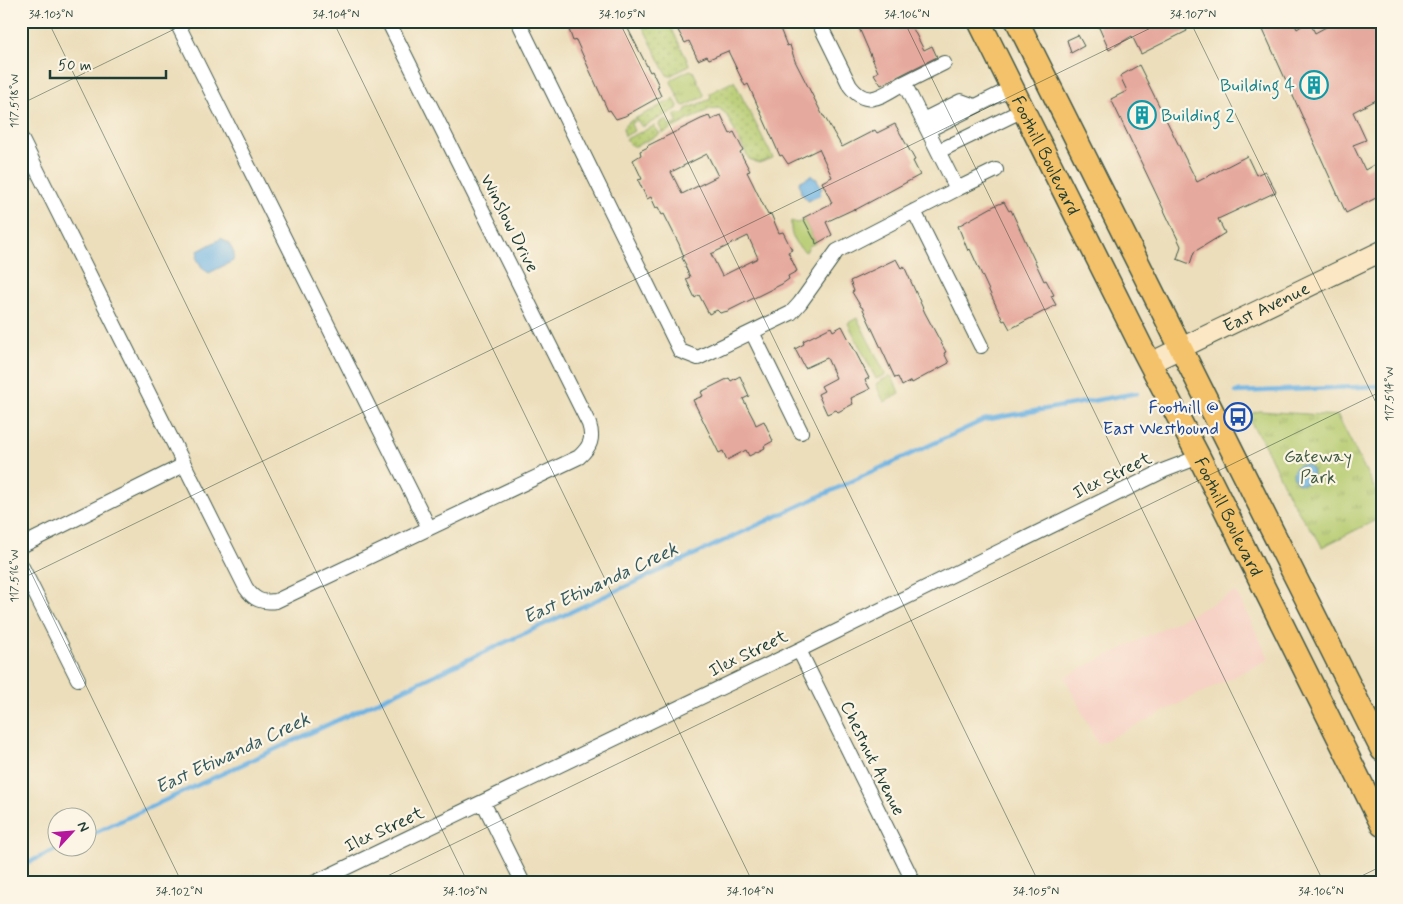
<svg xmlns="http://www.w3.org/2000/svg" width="1403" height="904" font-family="Mynerve,sans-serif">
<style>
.built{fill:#f6d1c5}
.grass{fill:url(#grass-dots);stroke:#6a8452}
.park{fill:url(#park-tufts);stroke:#6a8452}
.garden{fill:#b5cb6f;stroke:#6a8452}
.water{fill:#6cb2e3;stroke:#46788c}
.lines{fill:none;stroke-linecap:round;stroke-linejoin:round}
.stream{stroke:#6cb2e3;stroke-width:4.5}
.building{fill:#e6a99d;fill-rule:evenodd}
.street-casing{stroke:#3e5548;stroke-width:16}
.secondary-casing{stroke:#3e5548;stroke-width:22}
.primary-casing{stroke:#3e5548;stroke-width:25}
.street{stroke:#fff;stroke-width:14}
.secondary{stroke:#fbe7c3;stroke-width:20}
.primary{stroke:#f4c26a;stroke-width:22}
.ticks{fill:none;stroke:#1f3d34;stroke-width:1;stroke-opacity:0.45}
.labels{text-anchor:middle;stroke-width:4.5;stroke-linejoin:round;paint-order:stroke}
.culture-label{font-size:18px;fill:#0d838f;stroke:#fcf5e5;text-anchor:end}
.street-label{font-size:18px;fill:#1f3d34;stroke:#fcf5e5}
.transit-label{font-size:18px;fill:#164399;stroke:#fcf5e5;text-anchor:end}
.park-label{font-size:18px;fill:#3d5940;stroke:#fcf5e5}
.water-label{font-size:19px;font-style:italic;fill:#325a60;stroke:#fcf5e5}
.neatline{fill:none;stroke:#1f3d34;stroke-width:2}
.ticks-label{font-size:12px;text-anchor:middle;fill:#1f3d34}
</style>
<defs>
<pattern id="grass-dots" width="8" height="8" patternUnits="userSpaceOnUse" patternTransform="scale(1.25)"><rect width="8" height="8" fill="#b5cb6f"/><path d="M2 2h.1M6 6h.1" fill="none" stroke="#93a65c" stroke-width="1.8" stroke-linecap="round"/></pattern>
<pattern id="park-tufts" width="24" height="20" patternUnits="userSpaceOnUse" patternTransform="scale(1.25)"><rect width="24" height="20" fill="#b5cb6f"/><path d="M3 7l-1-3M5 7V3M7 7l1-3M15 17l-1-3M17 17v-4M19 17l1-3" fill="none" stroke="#93a65c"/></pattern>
</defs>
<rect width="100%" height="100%" fill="#fcf5e5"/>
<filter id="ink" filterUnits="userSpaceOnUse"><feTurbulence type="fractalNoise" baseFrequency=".02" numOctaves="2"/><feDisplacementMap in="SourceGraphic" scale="10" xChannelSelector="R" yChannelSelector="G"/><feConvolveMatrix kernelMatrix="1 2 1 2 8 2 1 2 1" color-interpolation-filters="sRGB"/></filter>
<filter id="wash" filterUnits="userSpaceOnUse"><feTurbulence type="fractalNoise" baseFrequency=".0096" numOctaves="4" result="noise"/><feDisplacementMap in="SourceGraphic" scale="20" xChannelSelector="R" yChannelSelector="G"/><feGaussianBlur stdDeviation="1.12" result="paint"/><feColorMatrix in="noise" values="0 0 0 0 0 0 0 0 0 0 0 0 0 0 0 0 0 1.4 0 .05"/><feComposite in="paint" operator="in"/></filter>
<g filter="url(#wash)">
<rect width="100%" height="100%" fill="#ecdebb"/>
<!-- built -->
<path class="built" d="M1236,592l33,67 -171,85 -33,-67z"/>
<!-- grass -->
<path class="grass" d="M640,21h28l21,43 -1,2 -18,10 -3,-1z
M734,81l39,77 -14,5 -10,-4 -23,-45 -7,-6 -9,1 -47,24 -4,-8 1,-3 6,-3 4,7 7,-2v-3l-3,-6 5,-2 3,1 3,-2 1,-3 25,-10 -1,-6z
M674,99l4,7 -1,3 -35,18 -5,-7 -6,4 3,7 -9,5 -2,-8 5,-6z
M654,126l6,8 -24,12c-5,0 -8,-2 -10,-7z"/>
<!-- park -->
<path class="park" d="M690,70l3,1 11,23 -1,3 -18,9 -3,-1 -11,-23 1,-3z
M890,376l2,1 8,17 -16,8 -8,-17 1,-2z
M1259,411l79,5 44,87v14l-60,30c-6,-14 -17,-24 -24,-36 -13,-20 -21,-42 -32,-63 -5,-11 -13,-20 -18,-31l5,-4z"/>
<!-- garden -->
<path class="garden" d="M804,220l12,23 -7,3 -3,6c-12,-7 -16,-17 -15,-31l6,2z
M857,318l28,55v2l-9,4 -28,-56z"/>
<!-- water -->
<path class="water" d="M812,175l2,4 2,-1 6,11 -2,2 1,4 -13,6 -7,-8 -2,-11z
M222,238l4,4h2l6,11 -1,8 -24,12 -6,-4 -6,-10 1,-8z
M1293 474a10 10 0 1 1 20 0a10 10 0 1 1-20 0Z"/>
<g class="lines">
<!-- stream -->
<path class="stream" d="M1236,392l146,-6
M88,836l896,-416 153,-27
M21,866l43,-20"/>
</g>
<g id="blocks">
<!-- building -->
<path class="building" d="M566,21h58l26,51 2,-1 7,15 -2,1 4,9 -36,20 -9,3 -6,-9 -2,1 -32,-71 -3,1z
M683,21h94l10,25 3,-1 5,16 28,55h1l18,31 33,-17 2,3 18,-9 20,36 -2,1 7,14 -65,35 -1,-1 -28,13 6,13 -16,9 -1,-5h-1l-11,-21 29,-15 -10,-21 10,-5 -13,-28 -31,15 -6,-9 -2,1 -32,-72 -3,2 -17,-35 -19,8 -2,-3 -9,4 -9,-19 -4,2 -10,-18z
M856,21h53l15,29 8,-4 5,11 -56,28 -7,-11 4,-2z
M1096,21h87l4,10 -46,23 -9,-18 -23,14z
M1259,21h34l4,8 12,-8 6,12 22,-12h45v76l-29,15 13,28 -13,5 12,25 17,-10v35l-36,18z
M1078,35l6,11 -13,7 -4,-13z
M1139,65l58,117 50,-26 9,19 9,-4 11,21 -58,27 7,14 -31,19 -4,12 -13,-5 4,-13 -70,-147 16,-8 -7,-15z
M721,115l9,19 4,-2 9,18 -3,2 10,19 -3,1 6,12 15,31 3,-1 8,19 4,-1 9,18 -4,2 9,19 -9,5 1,3 -7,5 -54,27 -8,2 -3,-3 -8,4 -10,-19 -4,3 -9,-19 4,-2 -5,-11 1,-1 -4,-7 2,-1 -5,-13 -15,-30 -2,1 -4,-8 -2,1 -5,-11 -4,2 -9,-19 4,-1 -9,-19 8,-5 -1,-4 8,-4 -1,-1 54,-27 8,-3 2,4zM707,154l11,22 -36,18 -11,-22zM748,236l10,22 -36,18 -11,-22z
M1004,202l5,9 2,-1 33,71 2,-1 8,15 -3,1 5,9 -46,24 -5,-9 -2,1 -33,-72 -2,2 -10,-25 36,-20z
M896,259l5,9 3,-2 21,47 21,39 -2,1 5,10 -37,20 -1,-2 -9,5 -4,-9 -3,1 -33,-71h-1l-9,-15 2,-1 -4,-10z
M842,326l27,52 -4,2 5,9 -19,9 2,6 -15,8 -2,-2 -9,4 -9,-20 6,-3 -3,-5 15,-8 -9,-20 -22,10 -10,-19 9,-5 -1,-3 28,-14 2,4z
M740,376l9,20 -6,3 11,21 2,5 8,-4 9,20 -9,5 1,2 -16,8 -3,-6 -19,10 -4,-9 -4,2 -26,-53 10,-4 -2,-4 28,-14 2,3z"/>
</g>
</g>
<g filter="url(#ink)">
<use href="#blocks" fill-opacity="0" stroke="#3e5548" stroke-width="1"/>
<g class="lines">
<defs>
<path id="street" d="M176,21l253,507
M518,21l162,330 18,7 93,-45 9,-10 37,-52 120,-62 -53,-106c-21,11 -36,27 -54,3l-32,-65
M904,83l40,-20
M923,120l38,-19 14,5
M928,130l84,-42
M21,138l225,450c8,12 16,15 30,13l303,-144c11,-10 15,-18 10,-33l-201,-403
M939,151l84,-41
M957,189l39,-19
M914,211l67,135
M752,332l49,100
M21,546l163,-81
M21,565l57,114
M799,650l115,233
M483,802l40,81
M314,883l485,-233 366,-180 34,-13"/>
<g id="secondary">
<path id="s1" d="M1150,363l232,-112"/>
</g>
<g id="primary">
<path id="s2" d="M979,21l164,329 56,107 183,368"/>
<path d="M1017,21l365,729"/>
</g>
</defs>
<!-- street casing -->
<use href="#street" class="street-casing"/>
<!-- secondary casing -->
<use href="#secondary" class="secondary-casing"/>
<!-- primary casing -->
<use href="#primary" class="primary-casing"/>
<!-- street -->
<use href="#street" class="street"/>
<!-- secondary -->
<use href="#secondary" class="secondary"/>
<!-- primary -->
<use href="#primary" class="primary"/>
</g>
</g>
<!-- ticks -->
<path class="ticks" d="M48,21l420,862M333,21l420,862M619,21l420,862M904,21l420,862M1190,21l192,394M21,104l170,-83M21,552l161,331M21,579l1144,-558M373,883l1009,-492M1347,883l35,-17"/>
<!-- icons -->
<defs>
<symbol id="building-ring" viewBox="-11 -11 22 22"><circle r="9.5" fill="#fcf5e5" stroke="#0f9aa8" stroke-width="1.5"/><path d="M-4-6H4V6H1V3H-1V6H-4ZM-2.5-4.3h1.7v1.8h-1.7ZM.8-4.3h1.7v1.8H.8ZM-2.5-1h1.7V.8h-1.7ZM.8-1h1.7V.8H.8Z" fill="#0f9aa8"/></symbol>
<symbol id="bus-ring" viewBox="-11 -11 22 22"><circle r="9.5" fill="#fcf5e5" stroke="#1a4fb4" stroke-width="1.5"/><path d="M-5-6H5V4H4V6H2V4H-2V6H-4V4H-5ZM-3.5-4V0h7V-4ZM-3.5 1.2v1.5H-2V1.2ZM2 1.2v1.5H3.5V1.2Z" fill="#1a4fb4"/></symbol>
</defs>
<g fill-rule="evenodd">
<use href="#building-ring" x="1298" y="69" width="32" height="32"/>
<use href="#building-ring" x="1126" y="99" width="32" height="32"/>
<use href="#bus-ring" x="1222" y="401" width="32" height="32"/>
</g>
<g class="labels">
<!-- culture labels -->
<g class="culture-label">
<text x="1295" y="91">Building 4</text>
<text x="1161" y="121" text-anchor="start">Building 2</text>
</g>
<!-- street labels -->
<g class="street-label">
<text dy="6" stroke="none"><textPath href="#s2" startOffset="150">Foothill Boulevard</textPath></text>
<text transform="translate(510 223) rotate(63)" y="6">Winslow Drive</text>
<text dy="6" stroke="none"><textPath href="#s1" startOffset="129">East Avenue</textPath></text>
<text transform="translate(1112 475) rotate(-26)" y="6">Ilex Street</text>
<text dy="6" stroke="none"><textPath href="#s2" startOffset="555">Foothill Boulevard</textPath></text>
<text transform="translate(748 653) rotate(-26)" y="6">Ilex Street</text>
<text transform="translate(873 758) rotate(64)" y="6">Chestnut Avenue</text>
<text transform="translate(384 829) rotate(-25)" y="6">Ilex Street</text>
</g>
<!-- transit labels -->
<g class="transit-label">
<text x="1219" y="413">Foothill @<tspan x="1219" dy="21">East Westbound</tspan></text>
</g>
<!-- park labels -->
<g class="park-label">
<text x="1318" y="462">Gateway<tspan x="1318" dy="21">Park</tspan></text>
</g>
<!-- water labels -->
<g class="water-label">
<text transform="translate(600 582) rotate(-25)" y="7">East Etiwanda Creek</text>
<text transform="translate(232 752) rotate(-25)" y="7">East Etiwanda Creek</text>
</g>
</g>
<!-- margin -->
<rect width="1403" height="904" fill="none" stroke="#fcf5e5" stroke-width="55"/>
<!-- north arrow -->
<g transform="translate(72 832) rotate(64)"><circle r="24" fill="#fcf5e5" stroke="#a4ab9e"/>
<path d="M0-4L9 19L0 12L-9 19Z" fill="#b5179e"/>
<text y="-8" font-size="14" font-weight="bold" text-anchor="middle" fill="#1f3d34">N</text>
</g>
<!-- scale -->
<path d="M50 70v8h116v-8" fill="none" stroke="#1f3d34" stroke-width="2.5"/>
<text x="58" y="70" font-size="15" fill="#1f3d34" stroke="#fcf5e5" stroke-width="4" paint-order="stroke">50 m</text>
<rect x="28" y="28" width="1348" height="848" class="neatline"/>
<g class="ticks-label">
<text x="51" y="18">34.103°N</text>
<text x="336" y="18">34.104°N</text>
<text x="622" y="18">34.105°N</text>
<text x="907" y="18">34.106°N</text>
<text x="1193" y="18">34.107°N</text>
<text transform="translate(14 101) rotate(-90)" y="4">117.518°W</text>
<text transform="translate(1389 394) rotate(-90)" y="4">117.514°W</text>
<text transform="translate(14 576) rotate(-90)" y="4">117.516°W</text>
<text x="179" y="895">34.102°N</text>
<text x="465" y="895">34.103°N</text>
<text x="750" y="895">34.104°N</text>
<text x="1036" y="895">34.105°N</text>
<text x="1321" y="895">34.106°N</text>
</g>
</svg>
